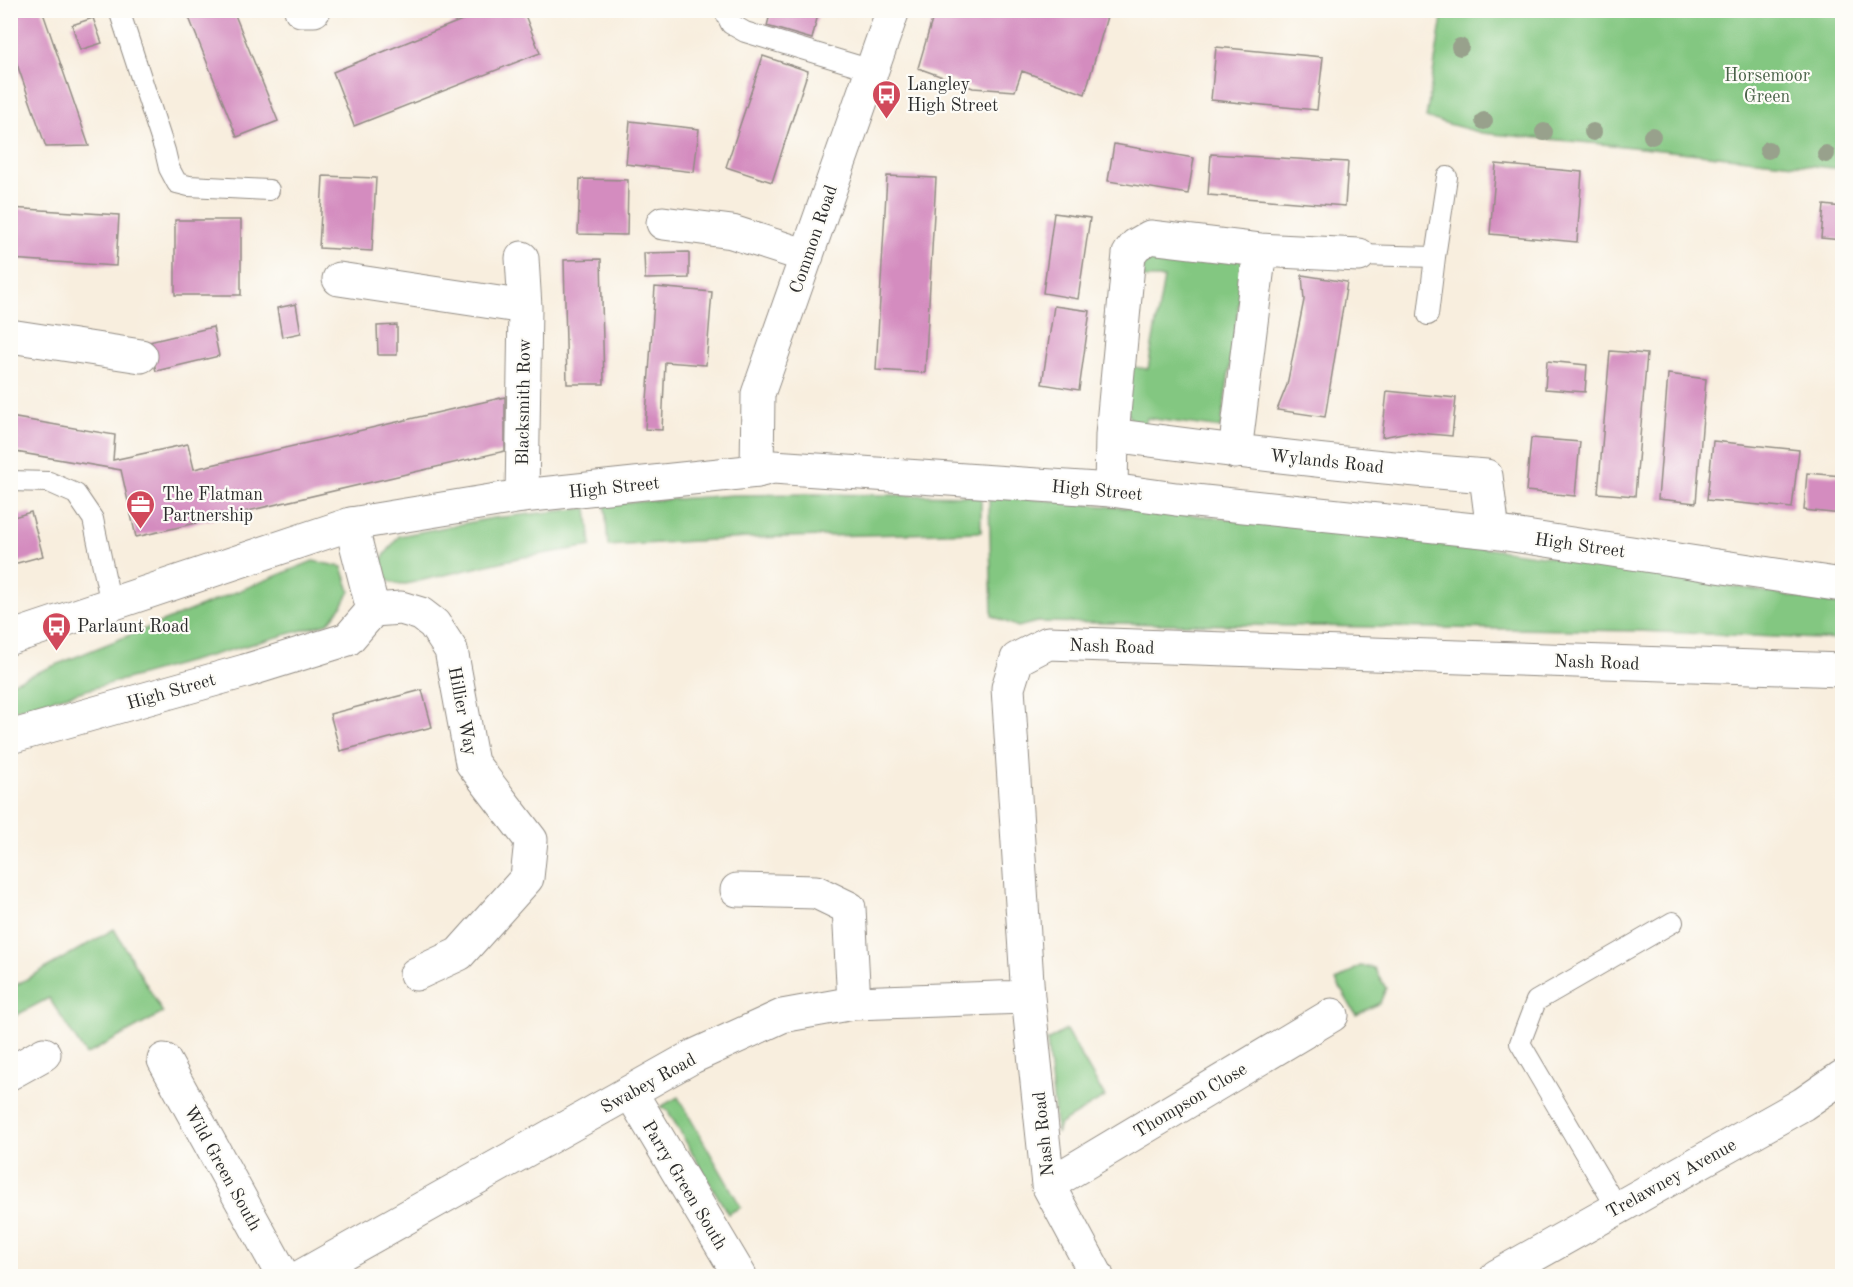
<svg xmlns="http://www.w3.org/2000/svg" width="1853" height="1287" font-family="'Old Standard TT',serif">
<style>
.green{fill:#83c781;stroke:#577956;stroke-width:1.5}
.building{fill:#d48cbf}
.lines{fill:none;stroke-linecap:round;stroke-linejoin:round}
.lane-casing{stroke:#928c84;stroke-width:22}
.street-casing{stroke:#928c84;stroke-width:35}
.secondary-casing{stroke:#928c84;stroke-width:35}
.lane{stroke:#fff;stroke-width:20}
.street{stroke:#fff;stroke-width:33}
.secondary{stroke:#fff;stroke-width:33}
.tree{fill:#98a18c}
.labels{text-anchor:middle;stroke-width:4.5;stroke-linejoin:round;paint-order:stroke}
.park-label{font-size:18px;fill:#4a6249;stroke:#fdfcf7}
.poi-label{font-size:18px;fill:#2b2b2b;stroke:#fdfcf7;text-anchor:start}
.street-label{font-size:18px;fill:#2b2b2b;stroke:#fdfcf7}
</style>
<rect width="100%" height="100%" fill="#fdfcf7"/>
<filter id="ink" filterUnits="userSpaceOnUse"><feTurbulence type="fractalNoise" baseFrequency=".0167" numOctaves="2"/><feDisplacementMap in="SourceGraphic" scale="12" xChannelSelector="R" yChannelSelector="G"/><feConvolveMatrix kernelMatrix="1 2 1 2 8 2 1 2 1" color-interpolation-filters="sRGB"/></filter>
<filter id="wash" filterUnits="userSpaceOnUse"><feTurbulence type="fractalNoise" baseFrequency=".008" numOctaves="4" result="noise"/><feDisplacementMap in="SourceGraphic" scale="24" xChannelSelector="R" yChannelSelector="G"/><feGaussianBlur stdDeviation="1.35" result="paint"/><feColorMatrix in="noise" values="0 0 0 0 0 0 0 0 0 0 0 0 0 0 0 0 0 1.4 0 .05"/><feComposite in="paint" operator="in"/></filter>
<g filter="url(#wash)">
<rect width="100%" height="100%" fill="#f8eede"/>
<!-- green -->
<path class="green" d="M1443,11h399v158l-230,-24 -130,-12 -56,-15z
M1177,239l68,21 -24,168 -74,-10 -3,11 -13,-8 -7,-16 2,-39 22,3 16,-91h-23l6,-23z
M810,494l171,2v36l-233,6 -140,8 -3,-42 128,-9z
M993,495l361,36 250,33 238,41v35l-203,-9 -602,-9 -19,5 -26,-11 -3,-115z
M587,508l4,38 -73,12 -112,26c-17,0 -23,-4 -28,-20l21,-28 94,-18z
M313,561l29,6 8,24 -8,15 -14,17 -317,88v-28z
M114,929l49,84 -77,42 -37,-57 -38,20v-30z
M1360,966l14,2 12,20 -6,15 -24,12 -20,-34z
M1066,1030l39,67 -45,27 -3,10 -10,-93z
M678,1097l63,110 -13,7 -60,-103 -8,-4z"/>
<g id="blocks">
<!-- building -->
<path class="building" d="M10,10h32l47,136 -43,1 -36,-103z
M186,10h47l45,111 -41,16z
M487,10h36l17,43 -186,73 -21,-54z
M771,10h48l-7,29 -45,-13z
M935,10h163l10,3 -23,81 -63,-23 -7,20 -42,-3 -55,-20z
M93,18l9,25 -22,7 -8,-25z
M1216,47l107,10 -6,53 -106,-10z
M763,56l45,15 -36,111 -46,-15z
M630,121l69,8 -5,43 -68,-8z
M1114,144l80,14 -6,36 -80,-13z
M1211,154l137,8 -3,44 -137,-11z
M1496,164l86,8 -5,70 -87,-8z
M323,176l53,2 -4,73 -53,-3z
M887,176l49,2 -11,195 -49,-3z
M580,179l48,1 -1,55 -49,-1z
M1824,205l18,2v33l-21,-2z
M10,208l109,7 -3,51 -106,-7z
M1054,213l36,5 -12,81 -35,-6z
M175,220h66v75h-66z
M689,252v26l-44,1 -1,-26z
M601,259l3,125h-37l-3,-124z
M1302,275l45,7 -22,135 -48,-7 10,-25 17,-85z
M655,287l57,5 -6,73 -41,-3 -3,68 -17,-1z
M296,304l5,29 -19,4 -5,-29z
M1054,306l36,5 -11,79 -37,-6z
M397,325v30h-19l-1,-29z
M213,327l6,29 -63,15 -7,-29z
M1610,351l37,3 -12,142 -37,-3z
M1547,361l40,4 -2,27 -40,-3z
M1668,374l38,5 -10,124 -38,-4z
M1387,391l69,7 -4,38 -44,-4 -26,5z
M505,397v54l-369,86 -15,-67 -111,-19v-34l105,18 -2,25 75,-16 6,25z
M1531,438l49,4 -5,54 -49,-5z
M1713,441l86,9 -7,58 -85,-8z
M1807,473l35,3v38l-38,-4z
M31,512l12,44 -33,9v-47z
M422,690l10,37 -92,24 -10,-37z"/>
</g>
</g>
<g filter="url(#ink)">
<use href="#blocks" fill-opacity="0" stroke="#928c84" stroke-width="1.5"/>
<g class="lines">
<defs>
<path id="lane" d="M119,10l46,141 4,17 8,15 12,3 80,4
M724,10l7,14 14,8 127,38
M1359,255l76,2 12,-80
M1428,315l7,-58
M10,481l39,1 27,12 17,25 18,86
M1617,1208l-97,-165 16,-42 137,-79"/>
<path id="street" d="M301,10h13
M663,223l69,9 75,24
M339,279l186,28
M10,336l131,20
M1112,435c125,17 249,31 374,41l7,56
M1235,452l25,-202
M757,471l1,-77 135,-384
M1111,490l1,-55 17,-181 7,-9 14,-8 110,13 99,5
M522,496l3,-189 -3,-49
M373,610l28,-2 20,6 13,10 17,26 21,113 59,77 -4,38 -68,76 -43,20
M10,737l235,-66 103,-32 25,-29 -22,-86
M737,890l79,2 33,16 5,95
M164,1060l119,216
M10,1073l34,-19
M631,1093l109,183
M1048,1185l284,-170
M302,1276l390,-219 90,-41 72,-13 174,-6
M1097,1276l-49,-91 -20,-188 -20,-309 9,-29 31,-16 794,27
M1497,1276l306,-172 39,-27"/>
<path id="secondary" d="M10,638l341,-114 171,-28 235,-25 16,-4 338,23 65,9 317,33 349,53"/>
</defs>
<!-- lane casing -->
<use href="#lane" class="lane-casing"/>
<!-- street casing -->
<use href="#street" class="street-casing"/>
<!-- secondary casing -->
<use href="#secondary" class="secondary-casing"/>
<!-- lane -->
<use href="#lane" class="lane"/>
<!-- street -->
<use href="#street" class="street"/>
<!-- secondary -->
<use href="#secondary" class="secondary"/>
</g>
<!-- trees -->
<g class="tree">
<circle cx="1460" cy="47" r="9"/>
<circle cx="1484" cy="121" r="9"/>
<circle cx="1544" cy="132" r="9"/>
<circle cx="1593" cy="132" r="9"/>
<circle cx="1652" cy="136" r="9"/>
<circle cx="1768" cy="150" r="9"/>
<circle cx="1826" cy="154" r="9"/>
</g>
</g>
<!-- icons -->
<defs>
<symbol id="bus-pin" viewBox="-11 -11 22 30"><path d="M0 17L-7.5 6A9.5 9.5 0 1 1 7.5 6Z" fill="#d1495b" stroke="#fdfcf7"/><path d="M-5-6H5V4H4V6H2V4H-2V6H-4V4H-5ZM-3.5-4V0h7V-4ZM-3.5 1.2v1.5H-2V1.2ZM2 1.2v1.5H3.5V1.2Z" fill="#fff"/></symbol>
<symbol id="office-pin" viewBox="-11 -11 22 30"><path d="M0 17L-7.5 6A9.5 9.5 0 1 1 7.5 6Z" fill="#d1495b" stroke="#fdfcf7"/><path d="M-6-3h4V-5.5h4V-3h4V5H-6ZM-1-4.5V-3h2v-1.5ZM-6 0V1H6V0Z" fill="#fff"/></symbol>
</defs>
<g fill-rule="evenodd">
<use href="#bus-pin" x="870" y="78" width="33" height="45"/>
<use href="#office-pin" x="124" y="488" width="33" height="45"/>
<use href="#bus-pin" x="40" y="610" width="33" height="45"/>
</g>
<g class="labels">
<!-- park labels -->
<g class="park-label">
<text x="1767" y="81">Horsemoor<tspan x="1767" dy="21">Green</tspan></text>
</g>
<!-- poi labels -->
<g class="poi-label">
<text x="907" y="90">Langley<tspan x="907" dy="21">High Street</tspan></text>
<text x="162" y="500">The Flatman<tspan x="162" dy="21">Partnership</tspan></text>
<text x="77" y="632">Parlaunt Road</text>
</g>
<!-- street labels -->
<g class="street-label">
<text transform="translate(813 239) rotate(-71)" y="6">Common Road</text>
<text transform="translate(523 402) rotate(-89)" y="6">Blacksmith Row</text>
<text transform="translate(1327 461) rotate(6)" y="6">Wylands Road</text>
<text transform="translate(614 487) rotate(-6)" y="6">High Street</text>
<text transform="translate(1097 490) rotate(5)" y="6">High Street</text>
<text transform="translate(1580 545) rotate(8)" y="6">High Street</text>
<text transform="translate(1112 646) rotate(2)" y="6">Nash Road</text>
<text transform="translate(1597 662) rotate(2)" y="6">Nash Road</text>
<text transform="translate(171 691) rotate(-16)" y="6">High Street</text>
<text transform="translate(463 711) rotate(79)" y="6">Hillier Way</text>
<text transform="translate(648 1083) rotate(-29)" y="6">Swabey Road</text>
<text transform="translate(1190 1100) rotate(-31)" y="6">Thompson Close</text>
<text transform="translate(1043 1134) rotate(-96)" y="6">Nash Road</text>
<text transform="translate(223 1168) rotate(61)" y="6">Wild Green South</text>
<text transform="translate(1671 1178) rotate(-29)" y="6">Trelawney Avenue</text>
<text transform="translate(685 1185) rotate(59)" y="6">Parry Green South</text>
</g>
</g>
<!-- margin -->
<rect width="1853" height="1287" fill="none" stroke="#fdfcf7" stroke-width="36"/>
</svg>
